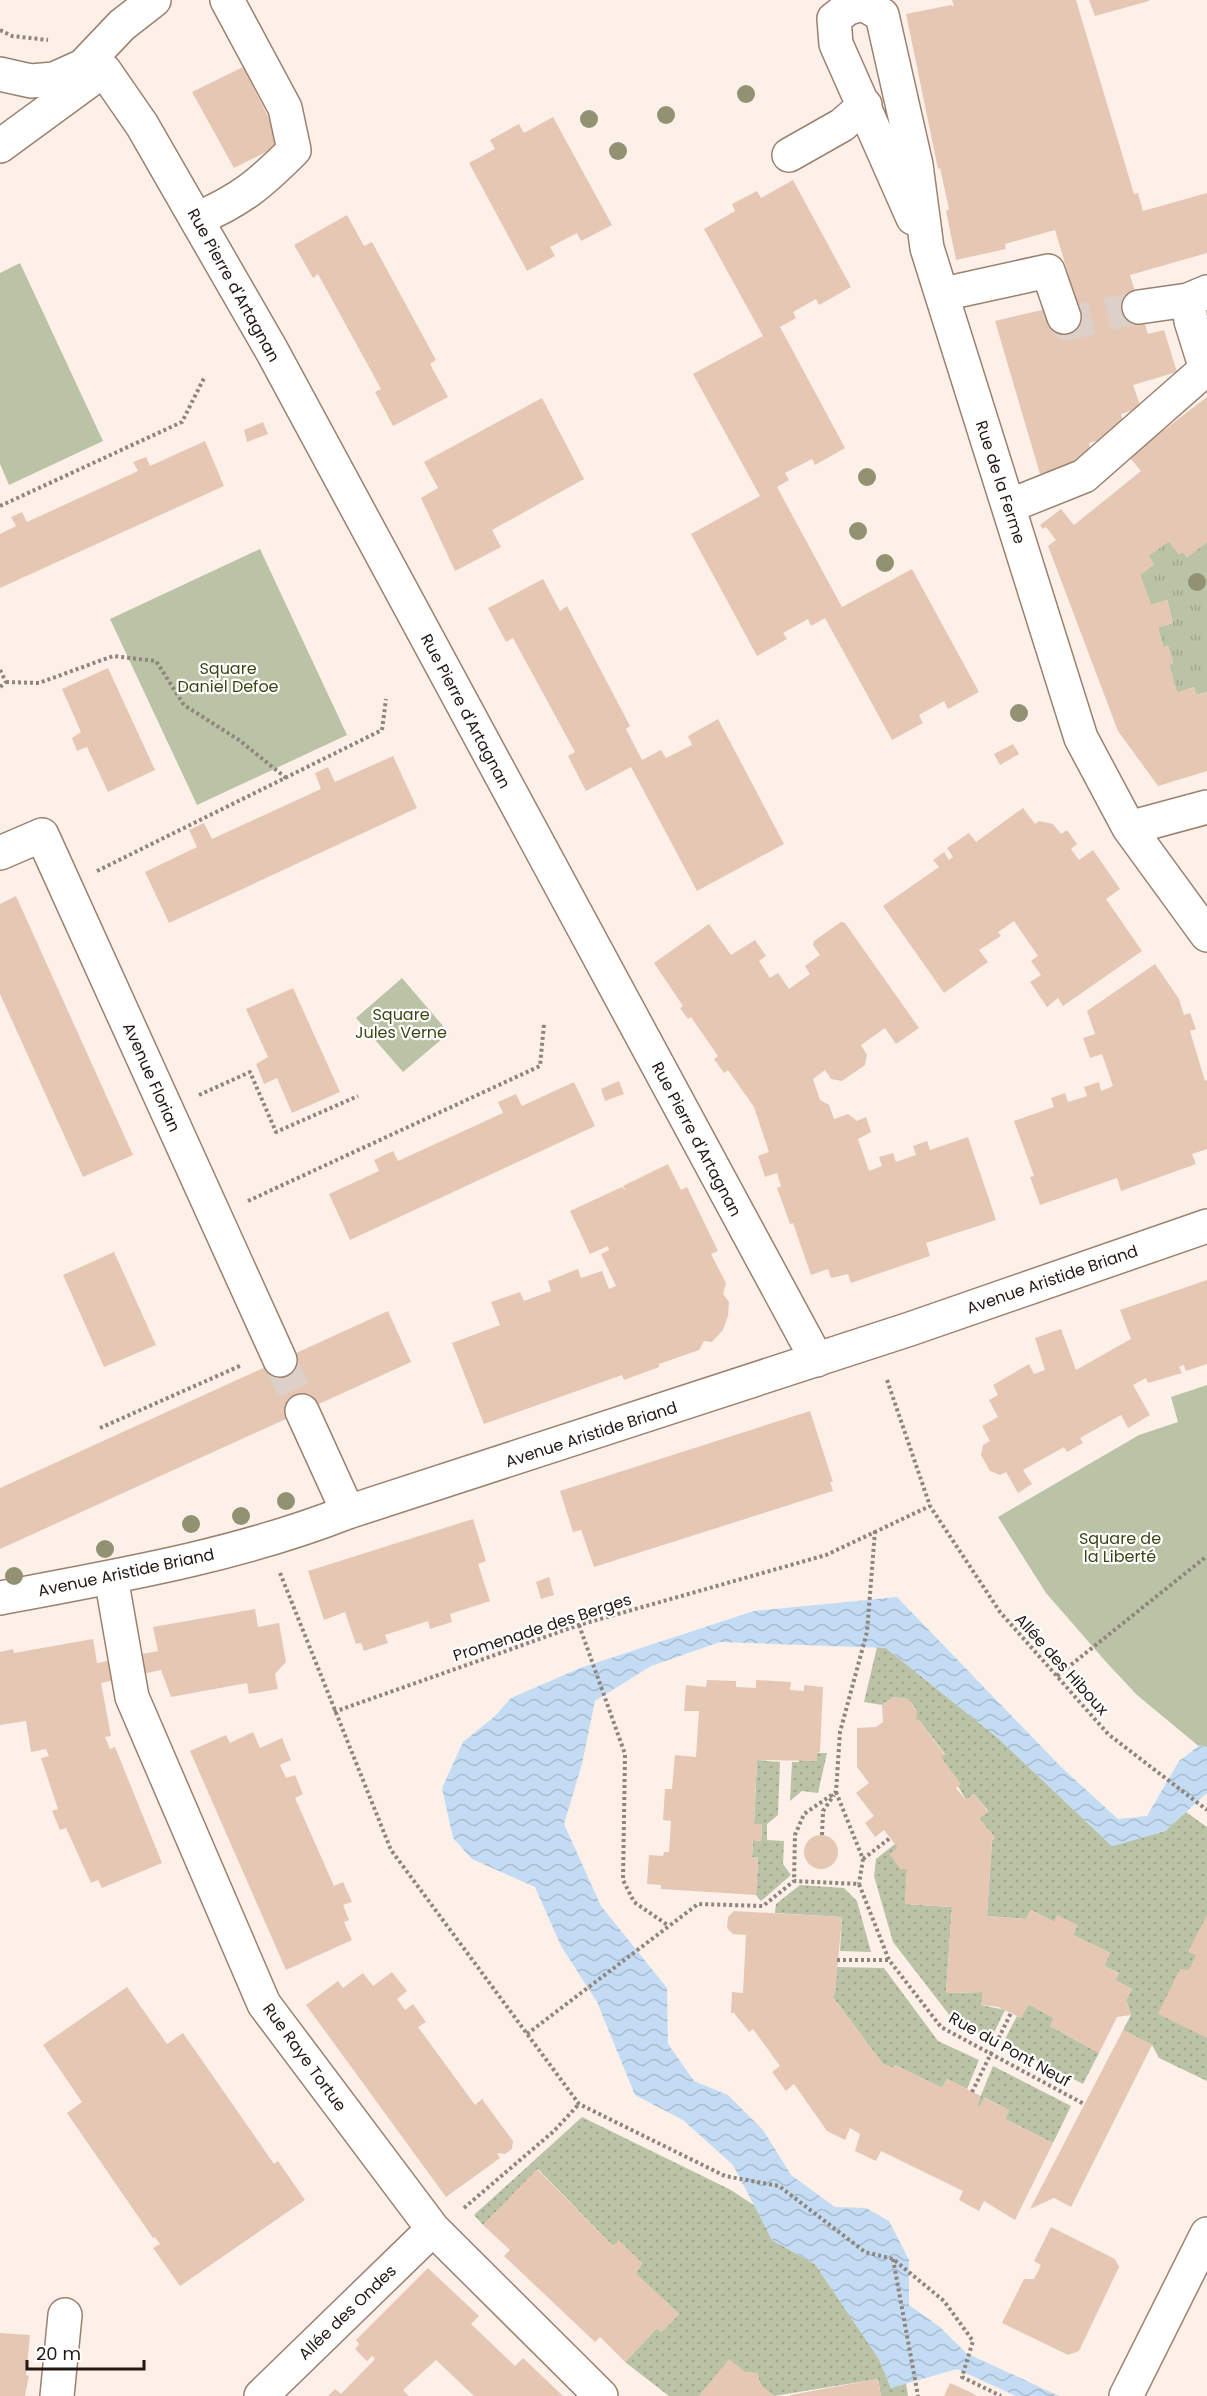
<svg xmlns="http://www.w3.org/2000/svg" width="1207" height="2396" font-family="Poppins,sans-serif">
<style>
.grass{fill:url(#grass-tufts)}
.park{fill:#bbc3a6}
.garden{fill:url(#garden-dots)}
.water{fill:url(#water-waves)}
.building{fill:#e5c7b4}
.lines{fill:none;stroke-linecap:round;stroke-linejoin:round}
.minor-tunnel{stroke:#dcd0c8;stroke-width:33;stroke-dasharray:33 16;stroke-linecap:butt}
.minor-casing{stroke:#9c816e;stroke-width:36}
.path{stroke:#90857d;stroke-width:4;stroke-dasharray:3 3;stroke-linecap:butt}
.minor{stroke:#fff;stroke-width:33}
.tree{fill:#929273}
.labels{text-anchor:middle;stroke-width:4.5;stroke-linejoin:round;paint-order:stroke}
.street-label{font-size:16px;fill:#241912;stroke:#fff}
.park-label{font-size:16px;fill:#3b4514;stroke:#fff}
</style>
<defs>
<pattern id="grass-tufts" width="24" height="20" patternUnits="userSpaceOnUse" patternTransform="scale(1.5)"><rect width="24" height="20" fill="#bbc3a6"/><path d="M3 7l-1-3M5 7V3M7 7l1-3M15 17l-1-3M17 17v-4M19 17l1-3" fill="none" stroke="#a1a78e"/></pattern>
<pattern id="garden-dots" width="8" height="8" patternUnits="userSpaceOnUse" patternTransform="scale(1.5)"><rect width="8" height="8" fill="#bbc3a6"/><path d="M2 2h.1M6 6h.1" fill="none" stroke="#a1a78e" stroke-width="1.8" stroke-linecap="round"/></pattern>
<pattern id="water-waves" width="16" height="10" patternUnits="userSpaceOnUse" patternTransform="scale(1.5)"><rect width="16" height="10" fill="#c3dcf4"/><path d="M0 5q4-4 8 0t8 0" fill="none" stroke="#a7bcd0"/></pattern>
</defs>
<rect width="100%" height="100%" fill="#fcf0e8"/>
<!-- grass -->
<path class="grass" d="M1169,541l10,13 4,-2 4,5 20,-15v150l-11,3 -2,-8 -17,6 -8,-28 4,-2 -5,-17 -5,1 -5,-20 15,-4 -6,-23 -16,5 -11,-30 14,-11 -6,-8z"/>
<!-- park -->
<path class="park" d="M20,263l83,178 -94,44 -9,-21v-191z
M260,549l87,186 -150,70 -87,-186z
M402,978l47,55 -46,39 -47,-54z
M1207,1385v368l-70,-58 -30,-32 -61,-70 -48,-76 141,-82 39,-13 -7,-25z"/>
<!-- garden -->
<path class="garden" d="M877,1647l9,1 112,90 114,108 53,-15 21,-19 21,15v254l-48,-23 -7,-13 -29,-15 8,-15 -5,-15 6,-11 -17,-9 4,-7 -15,-7 6,-13 -37,-18 -15,-20 -4,7 -23,-12 -5,9 -39,-3 5,-76 3,-2 -16,-20 9,-7 -14,-17 -8,6 -25,-43 4,-3 -26,-34 -3,1v-12l-8,-10 -15,-2 -11,8 -18,-3z
M817,1753h10l-9,40 -16,-2 -12,10 2,-39h7v-2l17,1z
M757,1760l23,2 -2,53 -11,9v16l17,1 -1,23 8,11 -30,26 -5,-6 2,-37 -6,-1 1,-17 8,1 1,-16 -8,-1z
M895,1844l3,4 -8,6 11,15h6l-2,35 47,3 -6,86 37,-1 -2,13 24,5 -14,29 -37,-18 -61,-79 -19,-66 2,-17z
M800,1885l44,3 13,13 14,51 -31,-1 2,-34 -67,-4 1,-9z
M837,1967l47,1 54,73 41,19 -12,29 -20,-10 -5,9 -47,-23 -2,3 -10,-4 -51,-68 3,-2z
M1028,2004l26,14 -4,8 49,27 -16,31 -80,-41 14,-27 4,2z
M993,2066l78,40 -18,37 -48,-24 4,-9 -24,-12 -5,9 -3,-2z
M582,2117l149,73 24,16 17,34 43,24 64,95 12,29 15,-5 2,13h-27l-3,-17 -104,17 -13,-10 -4,-13 -12,-1 -16,-12 -30,36h-30l-44,-34 32,-34 5,4 17,-18 -43,-40 6,-11 -23,-22 -6,5 -75,-77 -55,56 -9,-10z"/>
<!-- water -->
<path class="water" d="M897,1597l164,170 57,52 29,-3 32,-55 21,-16 7,2v46l-42,38 -53,15 -114,-108 -112,-90 -166,-6 -69,24 -56,35 -13,63 -18,60 37,82 66,82 1,56 26,37 34,14 35,35 28,45 44,32 31,1 23,13 20,39v45l31,22 26,26 93,43h-43l-59,-27 -66,19 -12,-29 -64,-95 -43,-24 -39,-75 -50,-45 -48,-25 -38,-93 -36,-56 -26,-59 -63,-28 -19,-21 -11,-50 21,-46 32,-26 16,-18 69,-30 174,-57z"/>
<!-- building -->
<path class="building" d="M952,0h124l58,194 4,-1 5,18 64,-18v60l-77,22 18,59 16,-4 13,42 -44,13 8,23 -20,6 5,18 -37,11 3,15 -52,16 -45,-153 51,-12 18,8 16,-4 -25,-83 -50,14 1,5 -50,11 -10,-49 3,-2 -9,-41 -2,1 -32,-155 45,-9 3,2z
M1089,0h60v1l-54,15z
M243,67l39,77 -48,24 -42,-76z
M553,117l59,108 -31,16 -4,-8 -27,14 5,9 -28,15 -58,-108 26,-14 -5,-9 29,-16 5,9z
M793,180l58,107 -32,18 -3,-6 -23,13 3,6 -16,9 65,121 -30,17 -3,-6 -27,14 4,7 -12,7 65,120 70,-38 67,123 -31,17 -4,-8 -25,14 4,8 -31,17 -67,-122 -14,8 -3,-7 -25,14 4,6 -30,17 -66,-122 69,-38 -67,-122 70,-38 -59,-107 31,-18 -3,-7 25,-13 4,7z
M347,215l17,31 8,-4 64,118 -6,4 18,33 -55,29 -18,-34 6,-3 -63,-115 -5,4 -19,-33z
M1207,397v145l-20,15 -4,-5 -4,3 -10,-14 -21,15 6,8 -14,11 11,30 16,-5 6,23 -15,4 5,20 5,-2 5,18 -4,2 8,28 17,-6 2,8 11,-3v79l-49,15 -40,-55 -70,-185 8,-6 -10,-13 -3,2 -3,-4 21,-16 13,16 67,-54 -12,-14z
M542,398l42,81 -92,51 9,17 -46,24 -34,-73 17,-10 -14,-26z
M263,422l5,12 -21,8 -3,-12z
M205,441l19,45 -224,102v-54l16,-8 -5,-9 11,-5 5,10 111,-51 -5,-9 13,-5 4,9z
M543,579l17,32 7,-5 63,120 -4,3 16,31 19,-10 5,8 26,-13 -4,-9 30,-17 66,125 -87,47 -66,-124 -45,24 -18,-35 7,-4 -62,-114 -7,4 -18,-34z
M108,668l47,102 -47,22 -21,-45 -10,4 -5,-13 9,-6 -19,-43z
M1013,744l6,10 -19,11 -6,-11z
M393,756l24,52 -248,115 -24,-51 52,-25 -8,-17 15,-7 8,16 109,-50 -6,-16 13,-6 7,15z
M1023,808l12,16 4,-3 14,3 8,10 6,-4 10,14 -6,5 8,11 14,-10 27,39 -14,10 36,52 -79,55 -5,-8 -11,9 -17,-25 11,-7 -10,-14 7,-5 -24,-35 -16,11 3,4 -22,14 9,12 -44,31 -61,-87 56,-39 -6,-7 11,-8 5,8 4,-3 -6,-9 22,-15 7,9z
M16,896l117,259 -50,22 -83,-183v-90z
M841,922l4,1 74,105 -23,16 -11,-16 -24,17 6,10 -2,10 -23,16 -11,-2 -6,-9 -12,9 7,21 9,5 5,14 14,-5 9,7 9,-4 5,15 -13,7 11,32 13,-5 -3,-9 14,-4 3,9 20,-7 -3,-9 14,-5 3,9 38,-13 28,83 -70,23 4,13 -79,27 -3,-9 -17,4 -3,-9 -17,6 -18,-52 -3,1 -13,-36 4,-2 -4,-13 -12,4 -7,-21 11,-4 -15,-45 -26,-37 -4,3 -10,-14 4,-3 -27,-39 -3,2 -8,-11 3,-2 -29,-43 55,-39 22,31 24,-15 11,16 -7,5 11,17 8,-5 11,16 21,-15 -5,-8 15,-11 -7,-10 1,-4z
M1155,964l24,35 5,16 6,-2 6,16 -6,2 15,50 2,-1v69l-15,5 4,10 -75,27 -4,-13 -77,27 -10,-28 4,-1 -20,-55 40,-14 -3,-9 14,-5 3,9 19,-6 -3,-9 15,-5 2,9 12,-5 -11,-32 -12,4 -7,-20 12,-4 -8,-23z
M293,988l47,104 -48,21 -15,-35 -13,6 -8,-20 12,-7 -22,-48z
M619,1081l5,13 -19,7 -4,-12z
M574,1082l21,44 -245,114 -21,-46 50,-23 -5,-11 19,-9 5,10 105,-48 -5,-11 18,-8 6,12z
M668,1164l13,26 6,-3 31,64 -7,3 15,29 -3,11 6,8 -1,14 -5,14 -11,12 -8,-1 -5,9 -40,14v3l-35,13 -2,-5 -138,49 -32,-81 48,-18 -9,-23 29,-10 4,9 27,-10 -3,-10 30,-12 3,9 21,-7 7,18 7,-3 -15,-32 8,-4 -1,-4 -18,8 -20,-43 52,-24 4,4 -3,-5z
M114,1252l42,93 -52,22 -41,-92z
M1207,1280v84l-21,7 -2,-6 -5,2 3,6 -34,10 -2,-5 -13,7 17,30 -22,13 -7,-13 -41,23 3,5 -16,9 -3,-5 -41,23 9,14 -14,9 -12,-21 -6,3 -10,-4 -9,-16 2,-10 7,-4 -8,-15 16,-9 -9,-17 9,-5 -5,-10 36,-21 5,10 11,-4 -10,-32 26,-9 15,41 55,-31 -11,-29z
M388,1311l23,51 -411,187v-61z
M810,1411l23,71h-3l3,9 -239,76 -13,-37 -8,2 -13,-41z
M473,1519l13,42 -8,3 12,37 -40,13 2,8 -22,7 -2,-8 -43,14 3,8 -24,8 -3,-8 -5,1 -11,-32 -21,8 -16,-49z
M549,1577l5,18 -13,4 -5,-17z
M255,1609l3,18 21,-4 7,39 -11,12 3,15 -29,5 -2,-11 -76,14 -10,-27 -60,13 10,53 -6,1 5,12 5,-2 47,116 -60,25 -4,-8 -7,3 -25,-55 -6,2 -8,-19 6,-2 -17,-51 8,-2 -3,-7 -15,3 -5,-31 -26,4v-73l13,-3 1,4 79,-14 4,24 61,-12 -5,-24z
M707,1680l29,1v6l20,1v-8l35,2 -1,8 14,1v-6l19,2 -3,65 -3,1v8l-60,-1 -3,64h8l-1,17 -8,-1 -1,17 6,1 -2,37 -95,-6v-4l-14,-1 2,-29 14,1 1,-4h5l2,-31 -8,-1 2,-31h7l3,-34 21,2 3,-46h-15l2,-26 20,2z
M893,1697l15,2 9,12 -1,10 2,-2 27,36 -4,2 20,27 -5,4 10,12 8,-6 14,18 -9,6 16,20 -3,2 -5,76 39,3 5,-9 23,12 3,-7 21,10 -5,10 37,18 -6,13 15,7 -4,7 17,9 -6,11 5,15 -14,2 -18,36 -49,-27 4,-8 -26,-14 -7,14 -23,-11 -17,-2 2,-13 -37,1 6,-86 -47,-3 2,-35h-6l-11,-15 8,-6 -14,-18 -9,7 -10,-14 9,-7 -18,-23 13,-10 -12,-16v-39l19,-1 7,-5 -1,-17z
M253,1732l7,16 22,-10 9,22 -11,5 6,13 9,-3 8,19 -8,4 39,88 9,-4 9,20 -9,3 6,15 -5,2 8,18 -66,30 -96,-219 36,-16 4,8z
M804 1852a17 17 0 1 1 34 0a17 17 0 1 1-34 0Z
M734,1911l108,6 -7,77 -3,2 51,68 10,4 2,-3 47,23 5,-9 34,17 -4,9 3,2 4,-9 25,12 -4,9 48,24 -38,77 -31,-19 -5,10 -20,-11 4,-9 -82,-40 -5,10 -21,-10 5,-17 -10,-6 -5,12 -18,-9 -33,-47 -8,7 -14,-19 8,-6 -27,-37 -4,3 -15,-19h-3l1,-21 11,1 3,-58 -13,-1 -6,-6 1,-11z
M1207,1915v123l-49,-24 22,-45 9,1 7,-15 -8,-3z
M392,1972l15,19 -10,8 8,11 8,-6 13,18 -8,5 57,78 7,-6 31,42 -1,8 -7,5 -8,-1 3,5 -54,39 -140,-192 32,-24 5,7 20,-15 10,13z
M127,1987l40,57 16,-11 91,131 4,-3 27,39 -125,86 -27,-38 7,-4 -5,-7 -2,1 -86,-125 15,-11 -39,-57z
M1123,2030l29,15 -81,162 -17,-9 -24,11z
M537,2169l76,77 6,-6 23,23 -6,11 43,40 -17,18 -5,-4 -32,34 -25,-25 -5,5 -91,-86 6,-6 -27,-25z
M1051,2227l64,32 4,8 -40,84 -11,4 -66,-32 22,-44h10l7,-14 -7,-4z
M428,2268l51,48 -8,8 44,42 8,-8 40,38h-89l-38,-36 -33,30 6,6h-81l7,-7 6,5 34,-35 -3,-3 -5,5 -12,-12 4,-5 -3,-4z
M0,2333l30,2 -4,40 3,1 -4,20h-25z
M729,2359l16,13 12,1 4,13 13,10h-75z
M878,2379l3,17h-91v-1z
M950,2383l20,9 7,4h-33z"/>
<g class="lines">
<!-- minor-tunnel -->
<path class="minor-tunnel" d="M1064,317l3,7 72,-17
M280,1360l22,51"/>
<defs>
<path id="minor" d="M882,15l34,150 11,83 154,490 48,90 78,107
M882,15l-19,-11 -15,4 -14,11 2,25 77,174
M104,70l38,55 130,226 545,1009
M0,74l31,7 23,-2 29,-13 39,-41 32,-25
M0,146l97,-71
M789,155l53,-30 23,-20
M197,219c44,-19 63,-35 97,-69l-9,-42 -58,-108
M957,291l91,-20 16,46
M1139,307l49,-7
M1009,506l75,-30 122,-107 -15,-48 -3,-21 19,-8
M1129,828l78,-21
M0,853l42,-18 238,525
M302,1411l46,101
M111,1577l21,120 132,307 169,225 168,167
M0,1598c117,-22 236,-42 348,-86l562,-183 297,-103
M57,2396l8,-81
M261,2396l172,-167
M1126,2396l81,-162"/>
</defs>
<!-- minor casing -->
<use href="#minor" class="minor-casing"/>
<!-- path -->
<path class="path" d="M0,30l12,6 36,4
M0,506l182,-84 22,-44
M0,670l6,12 -6,5
M6,682l33,1 74,-27 43,5 28,44 55,35 47,38
M97,871l285,-141 4,-31
M199,1095l51,-23 26,60 82,-36
M248,1201l292,-135 4,-42
M887,1380l43,126 70,106 108,122 99,76
M100,1428l142,-63
M875,1531l-8,101 -27,100 -4,60 -32,22 -9,21 -1,46 65,3 30,76 52,67 143,77
M280,1573l111,277 188,254 146,72 54,10 86,66 28,7 51,42 29,40 -11,36 39,19
M579,1625l46,129 -2,126 11,22 35,24
M1057,1676l150,-120
M334,1712l245,-87 247,-70 104,-49
M836,1792l27,67 -4,25
M822,1835l1,-24 11,-16
M863,1859l27,-21
M837,1960h52
M527,2034l171,-130 65,2 31,-25
M972,2092l39,-79
M464,2208l90,-77 25,-27
M893,2259l25,137"/>
<!-- minor -->
<use href="#minor" class="minor"/>
</g>
<!-- trees -->
<g class="tree">
<circle cx="746" cy="94" r="9"/>
<circle cx="666" cy="115" r="9"/>
<circle cx="589" cy="119" r="9"/>
<circle cx="618" cy="151" r="9"/>
<circle cx="867" cy="477" r="9"/>
<circle cx="858" cy="531" r="9"/>
<circle cx="885" cy="563" r="9"/>
<circle cx="1197" cy="582" r="9"/>
<circle cx="1019" cy="713" r="9"/>
<circle cx="286" cy="1501" r="9"/>
<circle cx="241" cy="1516" r="9"/>
<circle cx="191" cy="1524" r="9"/>
<circle cx="105" cy="1549" r="9"/>
<circle cx="14" cy="1576" r="9"/>
</g>
<g class="labels">
<!-- street labels -->
<g class="street-label">
<text transform="translate(234 285) rotate(61)" y="6">Rue Pierre d'Artagnan</text>
<text transform="translate(1001 482) rotate(72)" y="6">Rue de la Ferme</text>
<text transform="translate(466 711) rotate(62)" y="6">Rue Pierre d'Artagnan</text>
<text transform="translate(152 1077) rotate(66)" y="6">Avenue Florian</text>
<text transform="translate(697 1139) rotate(62)" y="6">Rue Pierre d'Artagnan</text>
<text transform="translate(1052 1279) rotate(-19)" y="6">Avenue Aristide Briand</text>
<text transform="translate(591 1434) rotate(-18)" y="6">Avenue Aristide Briand</text>
<text transform="translate(126 1572) rotate(-12)" y="6">Avenue Aristide Briand</text>
<text transform="translate(542 1627) rotate(-18)" y="6">Promenade des Berges</text>
<text transform="translate(1062 1664) rotate(48)" y="6">Allée des Hiboux</text>
<text transform="translate(1010 2049) rotate(29)" y="6">Rue du Pont Neuf</text>
<text transform="translate(305 2057) rotate(54)" y="6">Rue Raye Tortue</text>
<text transform="translate(347 2312) rotate(-44)" y="6">Allée des Ondes</text>
</g>
<!-- park labels -->
<g class="park-label">
<text x="228" y="674">Square<tspan x="228" dy="18">Daniel Defoe</tspan></text>
<text x="401" y="1020">Square<tspan x="401" dy="18">Jules Verne</tspan></text>
<text x="1120" y="1544">Square de<tspan x="1120" dy="18">la Liberté</tspan></text>
</g>
</g>
<!-- scale -->
<path d="M27 2360v9h117v-9" fill="none" stroke="#241912" stroke-width="3"/>
<text x="36" y="2360" font-size="18" fill="#241912" stroke="#ffffff" stroke-width="4.5" paint-order="stroke">20 m</text>
</svg>
